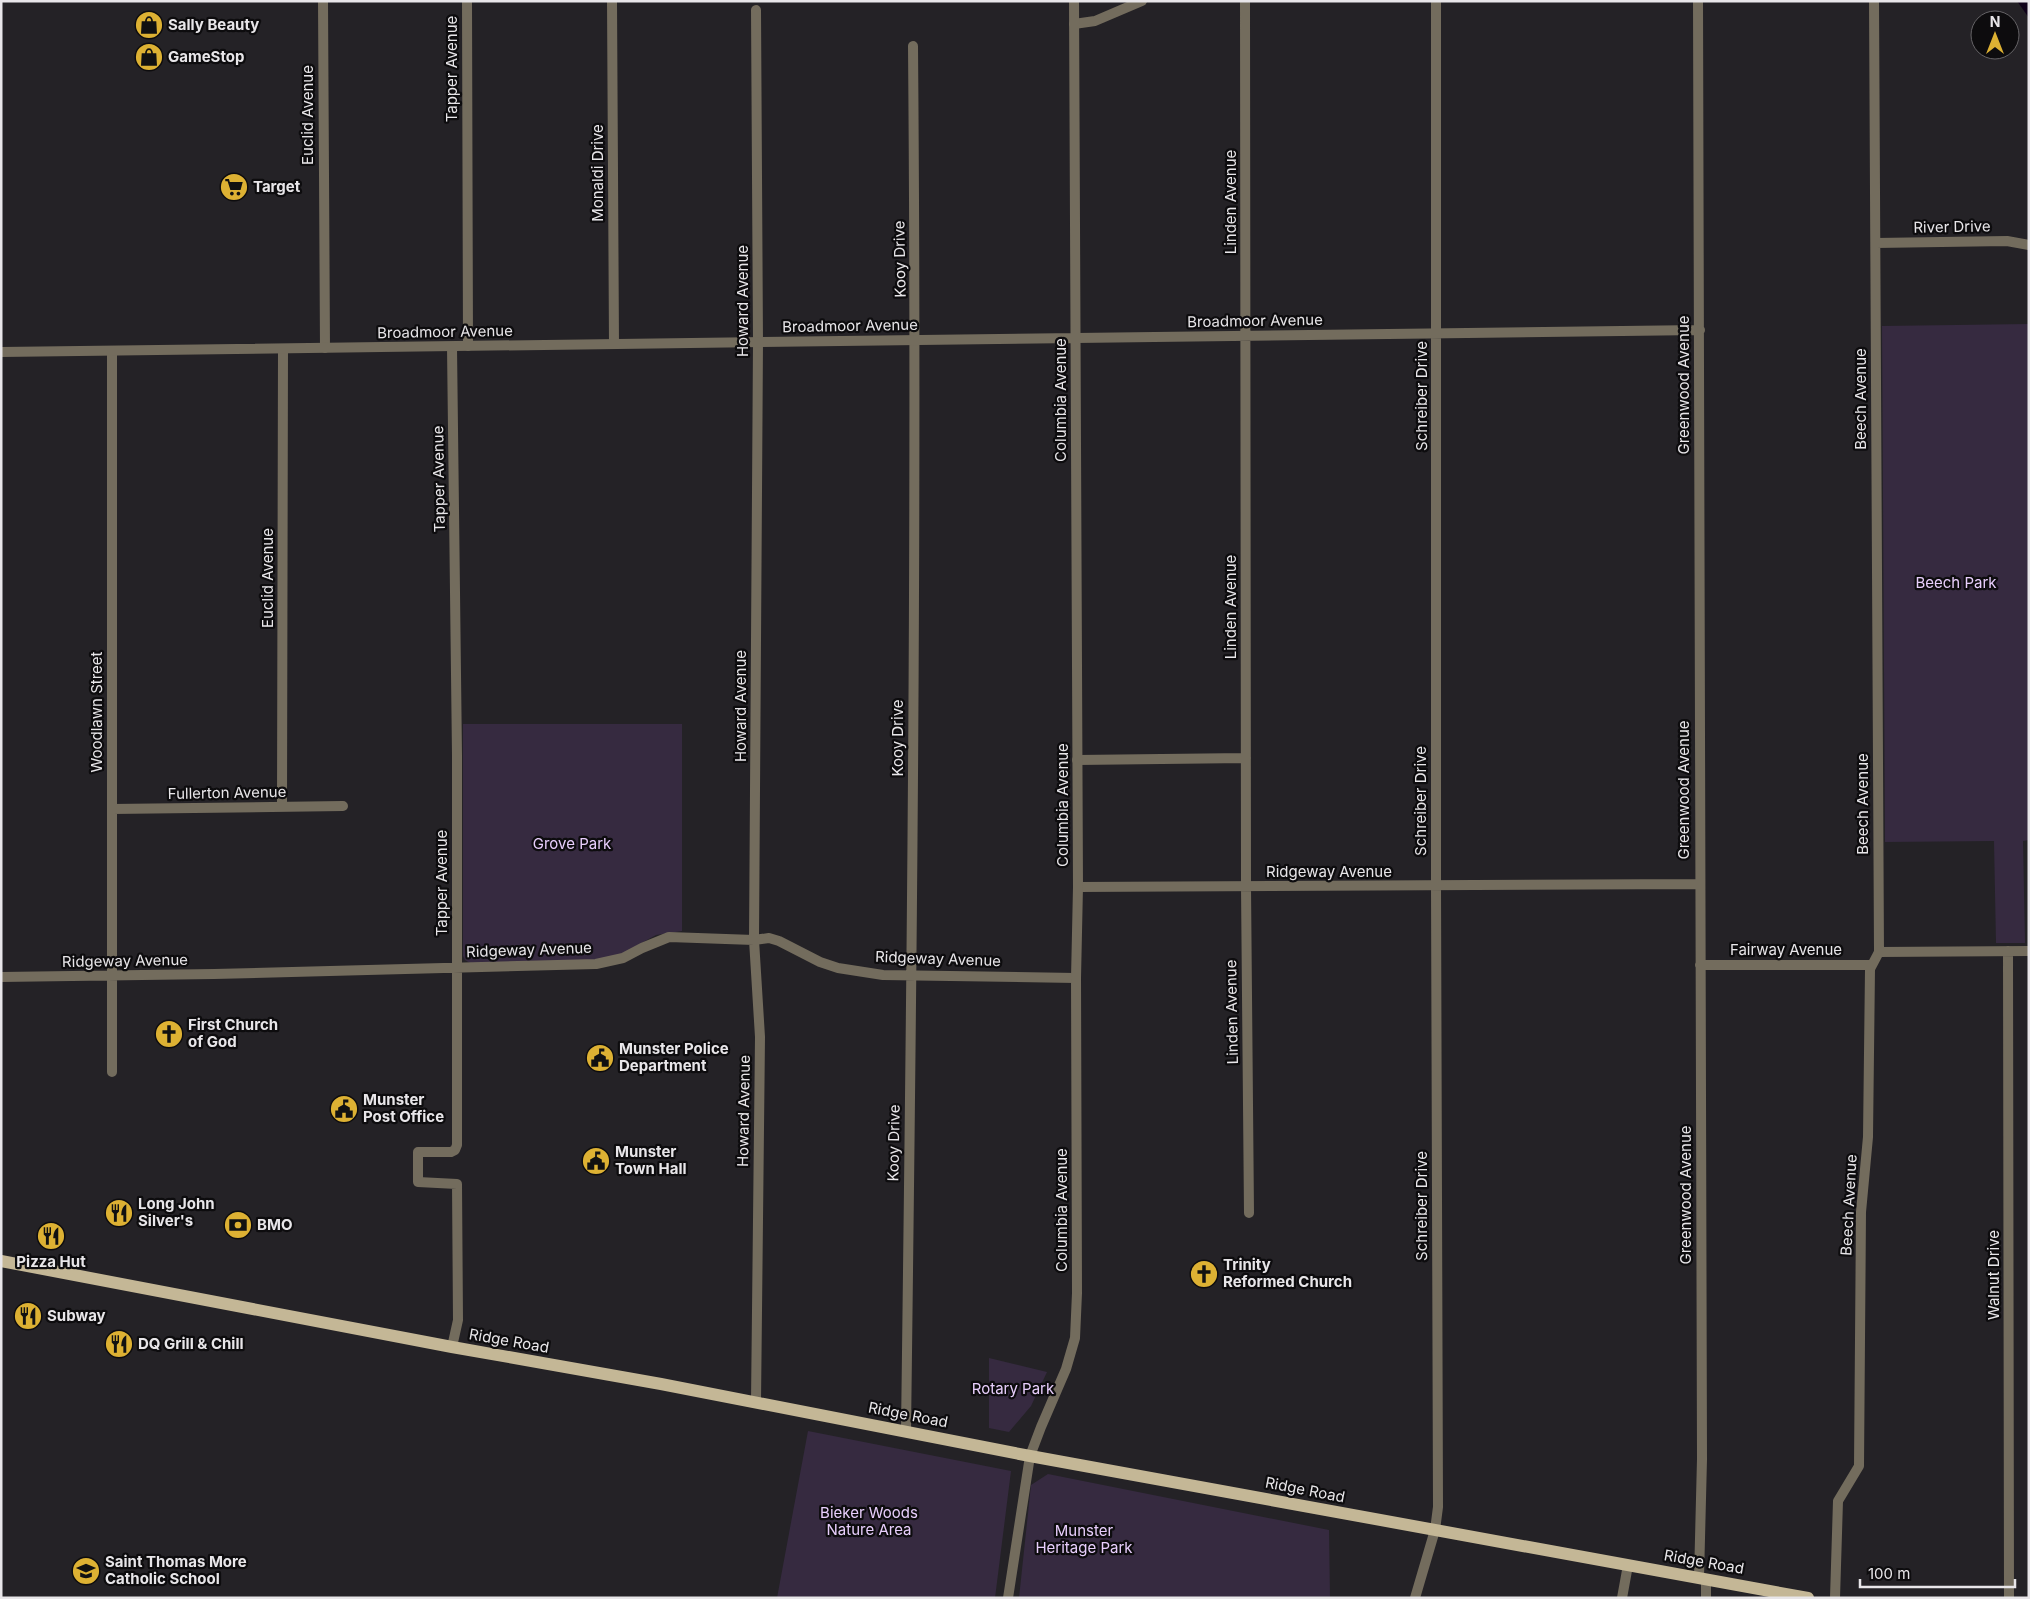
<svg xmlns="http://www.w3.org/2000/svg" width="2030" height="1599" font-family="Inter,sans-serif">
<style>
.green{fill:#362a40}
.water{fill:#0f0219}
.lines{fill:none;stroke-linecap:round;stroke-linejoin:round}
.minor{stroke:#736c5d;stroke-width:10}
.tertiary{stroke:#736c5d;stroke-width:10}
.primary{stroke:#c4b796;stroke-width:12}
.labels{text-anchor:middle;stroke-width:4.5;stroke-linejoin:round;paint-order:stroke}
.poi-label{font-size:15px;font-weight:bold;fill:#e8e6e9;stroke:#0d0c0e;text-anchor:start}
.street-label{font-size:15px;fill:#e8e6e9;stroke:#0d0c0e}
.park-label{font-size:15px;fill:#e8cefc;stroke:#0d0c0e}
</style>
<rect width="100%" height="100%" fill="#242226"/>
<!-- green -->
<path class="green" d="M2029,324v516l-6,1 2,102h-29l-2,-102 -109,1 -3,-516z
M463,724h219v207l-26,4 -47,26 -139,2 -5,-3 -2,-4z
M989,1358l58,14 -16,34 -22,26 -20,-4z
M808,1431l203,40 -16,127h-218z
M1048,1474l281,56 1,68h-311l12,-113z"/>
<!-- water -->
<path class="water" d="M2017,1h12v17z"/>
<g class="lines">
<!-- minor -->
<path class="minor" d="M323,1l2,347
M467,1l1,345
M612,1l2,343
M1245,1l1,886 3,326
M1698,1l4,1458 -3,119
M756,10l2,332 -4,598 6,97 -4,365
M1074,24l21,-3 47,-20
M1876,243l131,-2 22,4
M1076,338l624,-8
M452,347l5,408v390l-2,5 -4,2h-33v30l39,2 1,136 -6,27
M1077,760l169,-2
M282,807l1,-458
M112,809l231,-3
M1078,887l621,-3
M2008,951l1,647
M1879,952l150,-1
M1700,965h172
M1,977l213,-3 382,-10 27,-6 19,-10 27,-11 85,3 15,-2 10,3 41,21 18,6 45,7 193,3
M112,1072v-721
M906,1431c6,-462 11,-923 7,-1385
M1706,1579v19
M1415,1598l20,-68 3,-23 -2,-621v-885
M1622,1598l6,-33
M1835,1598l3,-97 21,-35 2,-254 7,-75 2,-168 9,-17 -5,-951"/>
<!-- tertiary -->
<path class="tertiary" d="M1,352l1075,-14
M1008,1598l22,-142 11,-29 25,-58 9,-31 2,-45 -1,-315 2,-91 -4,-886"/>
<!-- primary -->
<path class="primary" d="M1,1261l451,86 209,37 369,72 778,142"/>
</g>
<!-- icons -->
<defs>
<symbol id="shop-disc" viewBox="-11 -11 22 22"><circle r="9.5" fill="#ddb133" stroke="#0d0c0e"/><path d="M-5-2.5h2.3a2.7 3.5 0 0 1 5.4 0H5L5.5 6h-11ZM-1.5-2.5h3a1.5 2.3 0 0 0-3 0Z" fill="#111"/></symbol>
<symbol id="supermarket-disc" viewBox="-11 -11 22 22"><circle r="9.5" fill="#ddb133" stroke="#0d0c0e"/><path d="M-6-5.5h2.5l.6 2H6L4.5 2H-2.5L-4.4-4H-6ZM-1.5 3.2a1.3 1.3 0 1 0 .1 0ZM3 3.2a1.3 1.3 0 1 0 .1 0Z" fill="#111"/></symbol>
<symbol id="church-disc" viewBox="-11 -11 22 22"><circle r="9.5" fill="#ddb133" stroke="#0d0c0e"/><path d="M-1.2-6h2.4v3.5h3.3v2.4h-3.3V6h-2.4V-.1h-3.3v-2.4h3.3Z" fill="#111"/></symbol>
<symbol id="civic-disc" viewBox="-11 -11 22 22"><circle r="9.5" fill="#ddb133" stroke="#0d0c0e"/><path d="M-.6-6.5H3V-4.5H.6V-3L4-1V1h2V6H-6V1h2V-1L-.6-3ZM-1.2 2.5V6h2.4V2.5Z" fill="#111"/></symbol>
<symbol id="restaurant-disc" viewBox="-11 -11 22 22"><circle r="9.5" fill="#ddb133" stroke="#0d0c0e"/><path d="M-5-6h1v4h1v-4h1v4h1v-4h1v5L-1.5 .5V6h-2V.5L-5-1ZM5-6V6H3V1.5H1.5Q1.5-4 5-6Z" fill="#111"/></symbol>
<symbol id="bank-disc" viewBox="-11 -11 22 22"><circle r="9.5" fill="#ddb133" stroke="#0d0c0e"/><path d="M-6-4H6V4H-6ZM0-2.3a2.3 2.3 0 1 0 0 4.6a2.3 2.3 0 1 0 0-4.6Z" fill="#111"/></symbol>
<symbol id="school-disc" viewBox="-11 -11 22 22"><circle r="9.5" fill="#ddb133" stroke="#0d0c0e"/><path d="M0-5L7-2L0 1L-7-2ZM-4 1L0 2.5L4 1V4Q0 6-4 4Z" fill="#111"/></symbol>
</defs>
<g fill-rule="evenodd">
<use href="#shop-disc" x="133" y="9" width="32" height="32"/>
<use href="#shop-disc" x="133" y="41" width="32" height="32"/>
<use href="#supermarket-disc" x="218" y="171" width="32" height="32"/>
<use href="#church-disc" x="153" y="1018" width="32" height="32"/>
<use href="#civic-disc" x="584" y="1042" width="32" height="32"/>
<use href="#civic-disc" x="328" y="1093" width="32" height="32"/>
<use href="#civic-disc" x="580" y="1145" width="32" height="32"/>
<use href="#restaurant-disc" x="103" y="1197" width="32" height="32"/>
<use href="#bank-disc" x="222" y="1209" width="32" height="32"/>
<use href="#restaurant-disc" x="35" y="1220" width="32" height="32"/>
<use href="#church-disc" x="1188" y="1258" width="32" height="32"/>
<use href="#restaurant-disc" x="12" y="1300" width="32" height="32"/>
<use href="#restaurant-disc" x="103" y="1328" width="32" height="32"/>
<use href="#school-disc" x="70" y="1555" width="32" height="32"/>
</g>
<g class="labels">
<!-- poi labels -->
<g class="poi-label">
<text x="168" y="30">Sally Beauty</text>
<text x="168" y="62">GameStop</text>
<text x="253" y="192">Target</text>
<text x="188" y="1030">First Church<tspan x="188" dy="17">of God</tspan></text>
<text x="619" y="1054">Munster Police<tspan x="619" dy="17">Department</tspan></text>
<text x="363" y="1105">Munster<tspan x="363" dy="17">Post Office</tspan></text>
<text x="615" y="1157">Munster<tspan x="615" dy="17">Town Hall</tspan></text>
<text x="138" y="1209">Long John<tspan x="138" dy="17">Silver's</tspan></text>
<text x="257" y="1230">BMO</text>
<text x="51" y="1267" text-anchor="middle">Pizza Hut</text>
<text x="1223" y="1270">Trinity<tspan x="1223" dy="17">Reformed Church</tspan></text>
<text x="47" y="1321">Subway</text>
<text x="138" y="1349">DQ Grill &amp; Chill</text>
<text x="105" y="1567">Saint Thomas More<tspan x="105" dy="17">Catholic School</tspan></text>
</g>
<!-- street labels -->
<g class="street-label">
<text transform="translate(452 69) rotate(-90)" y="5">Tapper Avenue</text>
<text transform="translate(308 115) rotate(-90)" y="5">Euclid Avenue</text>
<text transform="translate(598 173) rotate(-90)" y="5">Monaldi Drive</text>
<text transform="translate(1231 202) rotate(-90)" y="5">Linden Avenue</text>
<text transform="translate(1952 227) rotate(-1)" y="5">River Drive</text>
<text transform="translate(900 259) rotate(-91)" y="5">Kooy Drive</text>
<text transform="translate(743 301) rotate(-90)" y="5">Howard Avenue</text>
<text transform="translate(1255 321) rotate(-1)" y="5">Broadmoor Avenue</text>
<text transform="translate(850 326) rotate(-1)" y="5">Broadmoor Avenue</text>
<text transform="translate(445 332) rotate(-1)" y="5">Broadmoor Avenue</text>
<text transform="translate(1684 385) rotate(-90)" y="5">Greenwood Avenue</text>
<text transform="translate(1422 396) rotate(-90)" y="5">Schreiber Drive</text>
<text transform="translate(1861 399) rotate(-90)" y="5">Beech Avenue</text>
<text transform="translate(1061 400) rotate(-90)" y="5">Columbia Avenue</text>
<text transform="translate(439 479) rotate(-91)" y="5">Tapper Avenue</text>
<text transform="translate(268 578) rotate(-90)" y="5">Euclid Avenue</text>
<text transform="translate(1231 607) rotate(-90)" y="5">Linden Avenue</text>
<text transform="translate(741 706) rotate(-90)" y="5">Howard Avenue</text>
<text transform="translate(97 712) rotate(-90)" y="5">Woodlawn Street</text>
<text transform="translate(898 738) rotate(-90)" y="5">Kooy Drive</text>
<text transform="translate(1684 790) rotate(-90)" y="5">Greenwood Avenue</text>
<text transform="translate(227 793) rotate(-1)" y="5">Fullerton Avenue</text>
<text transform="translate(1421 801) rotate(-90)" y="5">Schreiber Drive</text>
<text transform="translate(1863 804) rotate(-90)" y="5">Beech Avenue</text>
<text transform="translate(1063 805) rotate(-90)" y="5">Columbia Avenue</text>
<text x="1329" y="877">Ridgeway Avenue</text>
<text transform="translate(442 883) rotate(-90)" y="5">Tapper Avenue</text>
<text transform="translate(529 950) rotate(-2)" y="5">Ridgeway Avenue</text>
<text x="1786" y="955">Fairway Avenue</text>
<text transform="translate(938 959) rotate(2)" y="5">Ridgeway Avenue</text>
<text transform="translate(125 961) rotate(-1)" y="5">Ridgeway Avenue</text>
<text transform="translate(1232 1012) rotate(-91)" y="5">Linden Avenue</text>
<text transform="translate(744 1111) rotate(-89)" y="5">Howard Avenue</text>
<text transform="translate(894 1143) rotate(-89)" y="5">Kooy Drive</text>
<text transform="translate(1686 1195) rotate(-90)" y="5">Greenwood Avenue</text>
<text transform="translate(1849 1205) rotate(-87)" y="5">Beech Avenue</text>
<text transform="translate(1422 1206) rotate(-90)" y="5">Schreiber Drive</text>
<text transform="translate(1062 1210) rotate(-90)" y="5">Columbia Avenue</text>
<text transform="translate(1994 1275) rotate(-90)" y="5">Walnut Drive</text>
<text transform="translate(509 1341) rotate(10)" y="5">Ridge Road</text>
<text transform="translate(908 1415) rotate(11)" y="5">Ridge Road</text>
<text transform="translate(1305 1490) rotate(11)" y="5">Ridge Road</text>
<text transform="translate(1704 1562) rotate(10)" y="5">Ridge Road</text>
</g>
<!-- park labels -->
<g class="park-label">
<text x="1956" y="588">Beech Park</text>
<text x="572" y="849">Grove Park</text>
<text x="1013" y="1394">Rotary Park</text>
<text x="869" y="1518">Bieker Woods<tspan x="869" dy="17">Nature Area</tspan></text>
<text x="1084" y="1536">Munster<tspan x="1084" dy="17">Heritage Park</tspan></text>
</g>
</g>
<!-- border -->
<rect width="2030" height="1599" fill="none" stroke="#e8e6e9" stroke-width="5"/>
<!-- north arrow -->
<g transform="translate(1995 35)"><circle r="24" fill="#0d0c0e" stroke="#656366"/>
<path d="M0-4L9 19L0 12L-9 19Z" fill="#ddb133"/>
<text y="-8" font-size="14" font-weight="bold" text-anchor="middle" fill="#e8e6e9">N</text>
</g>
<!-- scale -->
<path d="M1860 1579v8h155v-8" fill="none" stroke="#e8e6e9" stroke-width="2.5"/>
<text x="1868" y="1579" font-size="15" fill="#e8e6e9" stroke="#0d0c0e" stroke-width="4" paint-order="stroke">100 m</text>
</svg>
